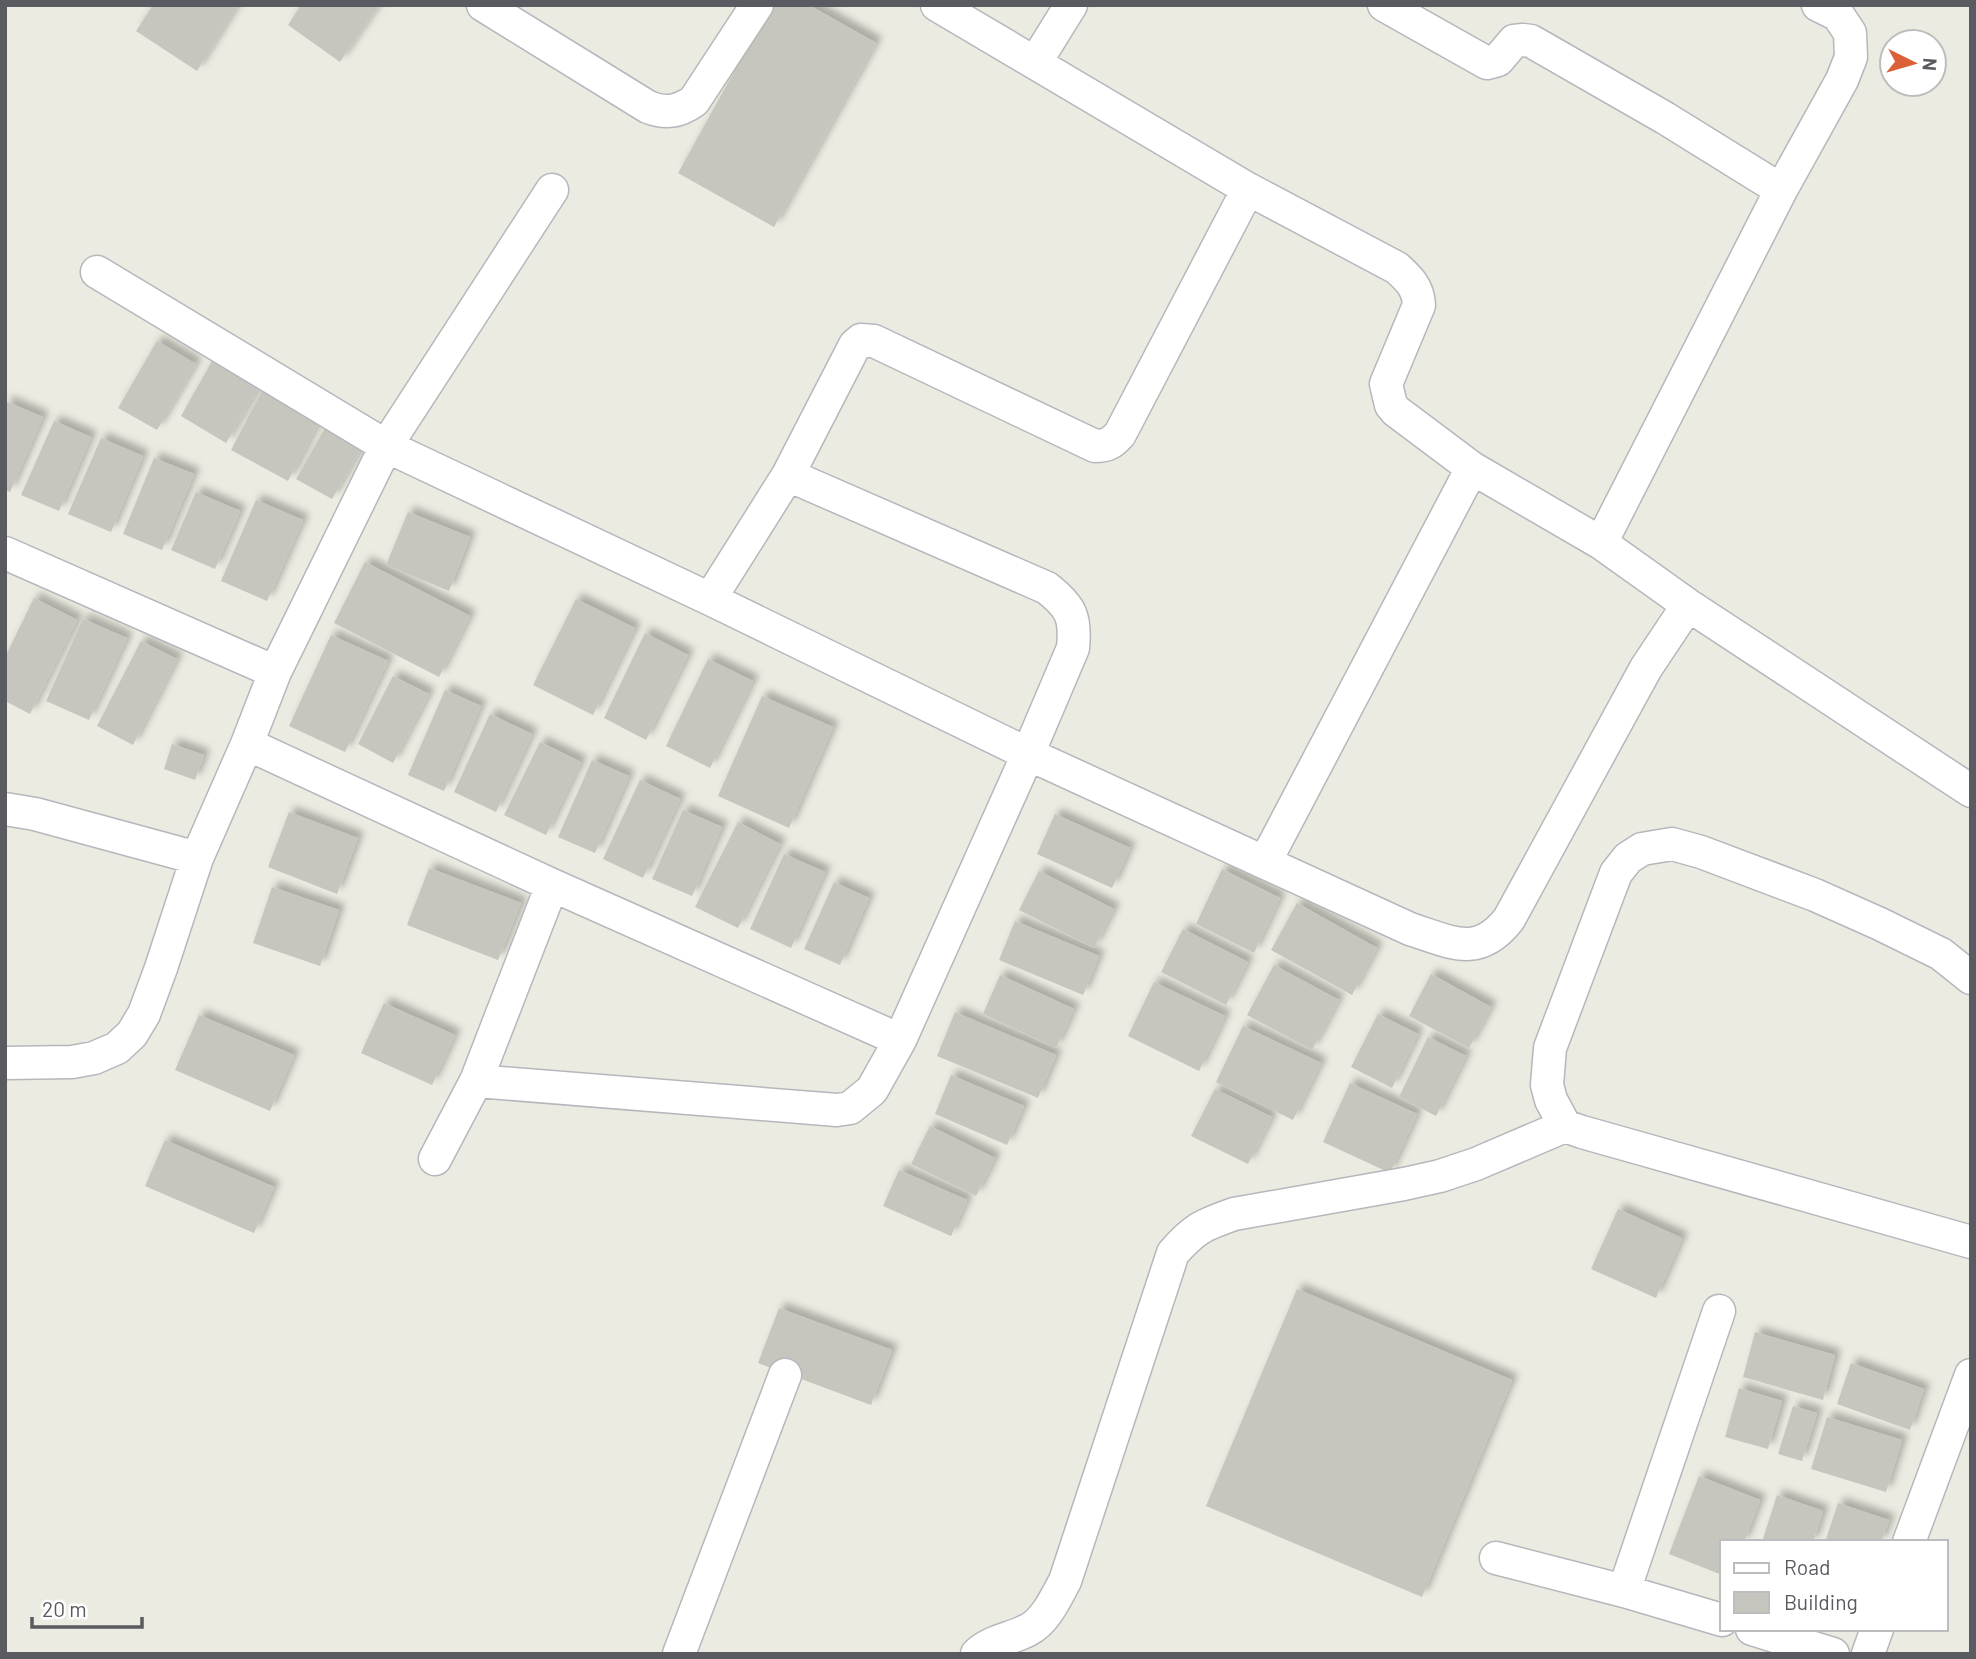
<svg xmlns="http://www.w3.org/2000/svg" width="1976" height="1659" font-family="Barlow,sans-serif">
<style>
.building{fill:#c6c5be;filter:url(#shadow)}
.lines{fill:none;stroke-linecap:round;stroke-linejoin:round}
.street-casing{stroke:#b6b7bc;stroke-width:35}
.street{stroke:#fff;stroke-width:32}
</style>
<defs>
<filter id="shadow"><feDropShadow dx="6" dy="-6" stdDeviation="3.5" flood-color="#0004"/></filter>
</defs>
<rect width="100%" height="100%" fill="#ebebe1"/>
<!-- building -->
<path class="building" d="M153,5h85l-41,66 -61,-40z
M301,5h78l-39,57 -52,-37z
M771,5h38l67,38 -102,184 -96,-54z
M157,341l39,23 -39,66 -39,-22z
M212,361l46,27 -32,55 -45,-27z
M264,387l57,31 -33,63 -57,-31z
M5,401l38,16 -33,75 -5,-2z
M54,421l37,16 -32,74 -38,-16z
M328,423l36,21 -32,55 -36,-20z
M101,438l42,18 -32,76 -43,-18z
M154,458l40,16 -32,76 -39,-16z
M196,492l44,19 -25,58 -44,-19z
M256,500l47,20 -36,81 -46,-20z
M408,512l62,25 -21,54 -63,-26z
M365,562l105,54 -31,61 -105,-54z
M34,598l43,22 -47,94 -25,-13v-44z
M576,599l59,29 -42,87 -60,-30z
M83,619l44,19 -38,82 -43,-19z
M645,633l43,22 -42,85 -42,-22z
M331,635l57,26 -43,91 -56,-26z
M141,641l36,18 -44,86 -36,-19z
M708,659l45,22 -43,87 -44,-22z
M393,676l36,18 -36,69 -35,-19z
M445,690l36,16 -37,85 -36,-16z
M762,696l71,31 -44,101 -71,-32z
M490,714l42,20 -36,78 -42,-20z
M540,742l41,20 -35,73 -42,-20z
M172,744l32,11 -9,25 -31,-11z
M592,760l37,16 -34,77 -37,-16z
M640,780l40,19 -37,79 -40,-19z
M683,810l39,17 -30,69 -40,-17z
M289,812l69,26 -21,56 -69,-27z
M1055,814l75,34 -18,40 -75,-34z
M738,822l42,22 -42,84 -43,-21z
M784,854l41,18 -34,76 -41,-19z
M429,868l92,35 -23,57 -91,-35z
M1222,869l58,29 -26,55 -58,-29z
M1039,871l75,38 -20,39 -75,-38z
M834,882l35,16 -29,67 -36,-16z
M272,887l67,23 -19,56 -67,-23z
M1297,903l80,45 -25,47 -81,-45z
M1015,921l84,35 -16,39 -84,-35z
M1183,929l65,33 -22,43 -65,-33z
M1274,965l65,35 -27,50 -65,-35z
M1431,974l60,33 -22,41 -60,-32z
M1000,975l74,34 -18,39 -73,-34z
M1154,982l71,34 -26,55 -71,-35z
M384,1003l71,32 -23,50 -71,-32z
M955,1012l101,43 -18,43 -101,-42z
M1378,1014l40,20 -26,54 -41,-21z
M199,1015l95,40 -24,56 -95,-41z
M1243,1026l78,37 -28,57 -77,-38z
M1428,1037l38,19 -30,60 -37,-19z
M951,1075l73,31 -17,39 -72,-31z
M1350,1083l67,31 -27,59 -67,-31z
M1215,1089l57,28 -24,47 -57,-28z
M930,1126l65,32 -19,38 -65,-32z
M165,1140l109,47 -20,46 -109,-47z
M899,1170l68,30 -16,36 -68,-30z
M1618,1209l64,29 -26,60 -65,-29z
M1297,1289l215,91 -90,217 -216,-91z
M779,1308l113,42 -21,55 -113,-42z
M1755,1332l80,23 -12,45 -80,-23z
M1851,1363l73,26 -14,41 -73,-26z
M1739,1388l43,13 -14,48 -43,-12z
M1793,1406l24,7 -15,48 -24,-7z
M1827,1417l75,23 -16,52 -75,-23z
M1699,1476l61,24 -16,42h-22v33l-53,-21z
M1777,1495l46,16 -10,31h-51z
M1838,1503l51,17 -8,22h-56z"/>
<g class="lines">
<defs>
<path id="street" d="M483,5l165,102c18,7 30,5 46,-6l63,-96
M937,5l311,184 149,79c12,11 21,19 22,37l-33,79 5,21 5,6 76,57 129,75 87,62
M1384,5l103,58 11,-3 16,-19 9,-1 8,1 134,77 116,72
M1035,63l36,-58
M97,272l289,174 324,153 318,155 382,175c41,13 68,30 99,-10l137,-251 42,-63 283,186
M1601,543l180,-353 61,-110 9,-23 -1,-24 -12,-18 -20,-10
M5,553l270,119
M710,599l78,-124 67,-130 6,-5 13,1 221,105c12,0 17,-3 25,-12l128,-245
M247,744l305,141 348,155
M5,809l30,5 162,44
M1265,862l207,-394
M1971,978l-30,-24 -61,-30 -65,-29 -114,-43 -29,-8 -30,5 -14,9 -12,15 -66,175 -3,37 4,15 14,26 17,6 389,110
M5,1063l67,-1 22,-4 23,-10 15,-14 12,-20 17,-46 36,-110 50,-114 28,-72 111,-226 166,-256
M476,1081l361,29 13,-2 22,-18 28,-50 128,-286 45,-106c3,-31 -2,-41 -26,-60l-259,-113
M435,1159l41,-78 76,-196
M1909,1542l62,-167
M1496,1558l128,33 98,29
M1624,1591l95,-280
M1752,1629l81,25
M679,1654l106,-279
M977,1654c15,-14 34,-15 51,-24 18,-9 28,-33 37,-49l108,-328c22,-25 30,-28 61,-39l170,-30 36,-8 36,-12 89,-38
M1868,1654l9,-25"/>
</defs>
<!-- street casing -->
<use href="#street" class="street-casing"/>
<!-- street -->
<use href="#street" class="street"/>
</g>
<!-- border -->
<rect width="1976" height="1659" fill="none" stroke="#595b60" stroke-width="14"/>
<!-- legend -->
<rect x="1720" y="1540" width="228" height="91" fill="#ffffff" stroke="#bdbdbf" stroke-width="2"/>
<rect x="1734" y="1563" width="35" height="10" fill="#ffffff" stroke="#bdbdbf" stroke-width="2"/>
<text x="1784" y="1575" font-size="21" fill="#595b60">Road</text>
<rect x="1734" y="1592" width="35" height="21" fill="#c6c5be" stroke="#bdbdbf" stroke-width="2"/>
<text x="1784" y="1610" font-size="21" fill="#595b60">Building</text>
<!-- north arrow -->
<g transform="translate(1913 63) rotate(95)"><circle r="33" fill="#ffffff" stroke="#bdbdbf" stroke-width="2"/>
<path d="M0-5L12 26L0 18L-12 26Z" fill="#db5f37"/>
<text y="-10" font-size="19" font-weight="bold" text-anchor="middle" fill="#595b60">N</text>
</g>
<!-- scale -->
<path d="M32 1617v10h110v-10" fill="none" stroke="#595b60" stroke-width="3.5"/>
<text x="42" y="1617" font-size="21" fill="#595b60" stroke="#ffffff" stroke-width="5" paint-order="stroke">20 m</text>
</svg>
